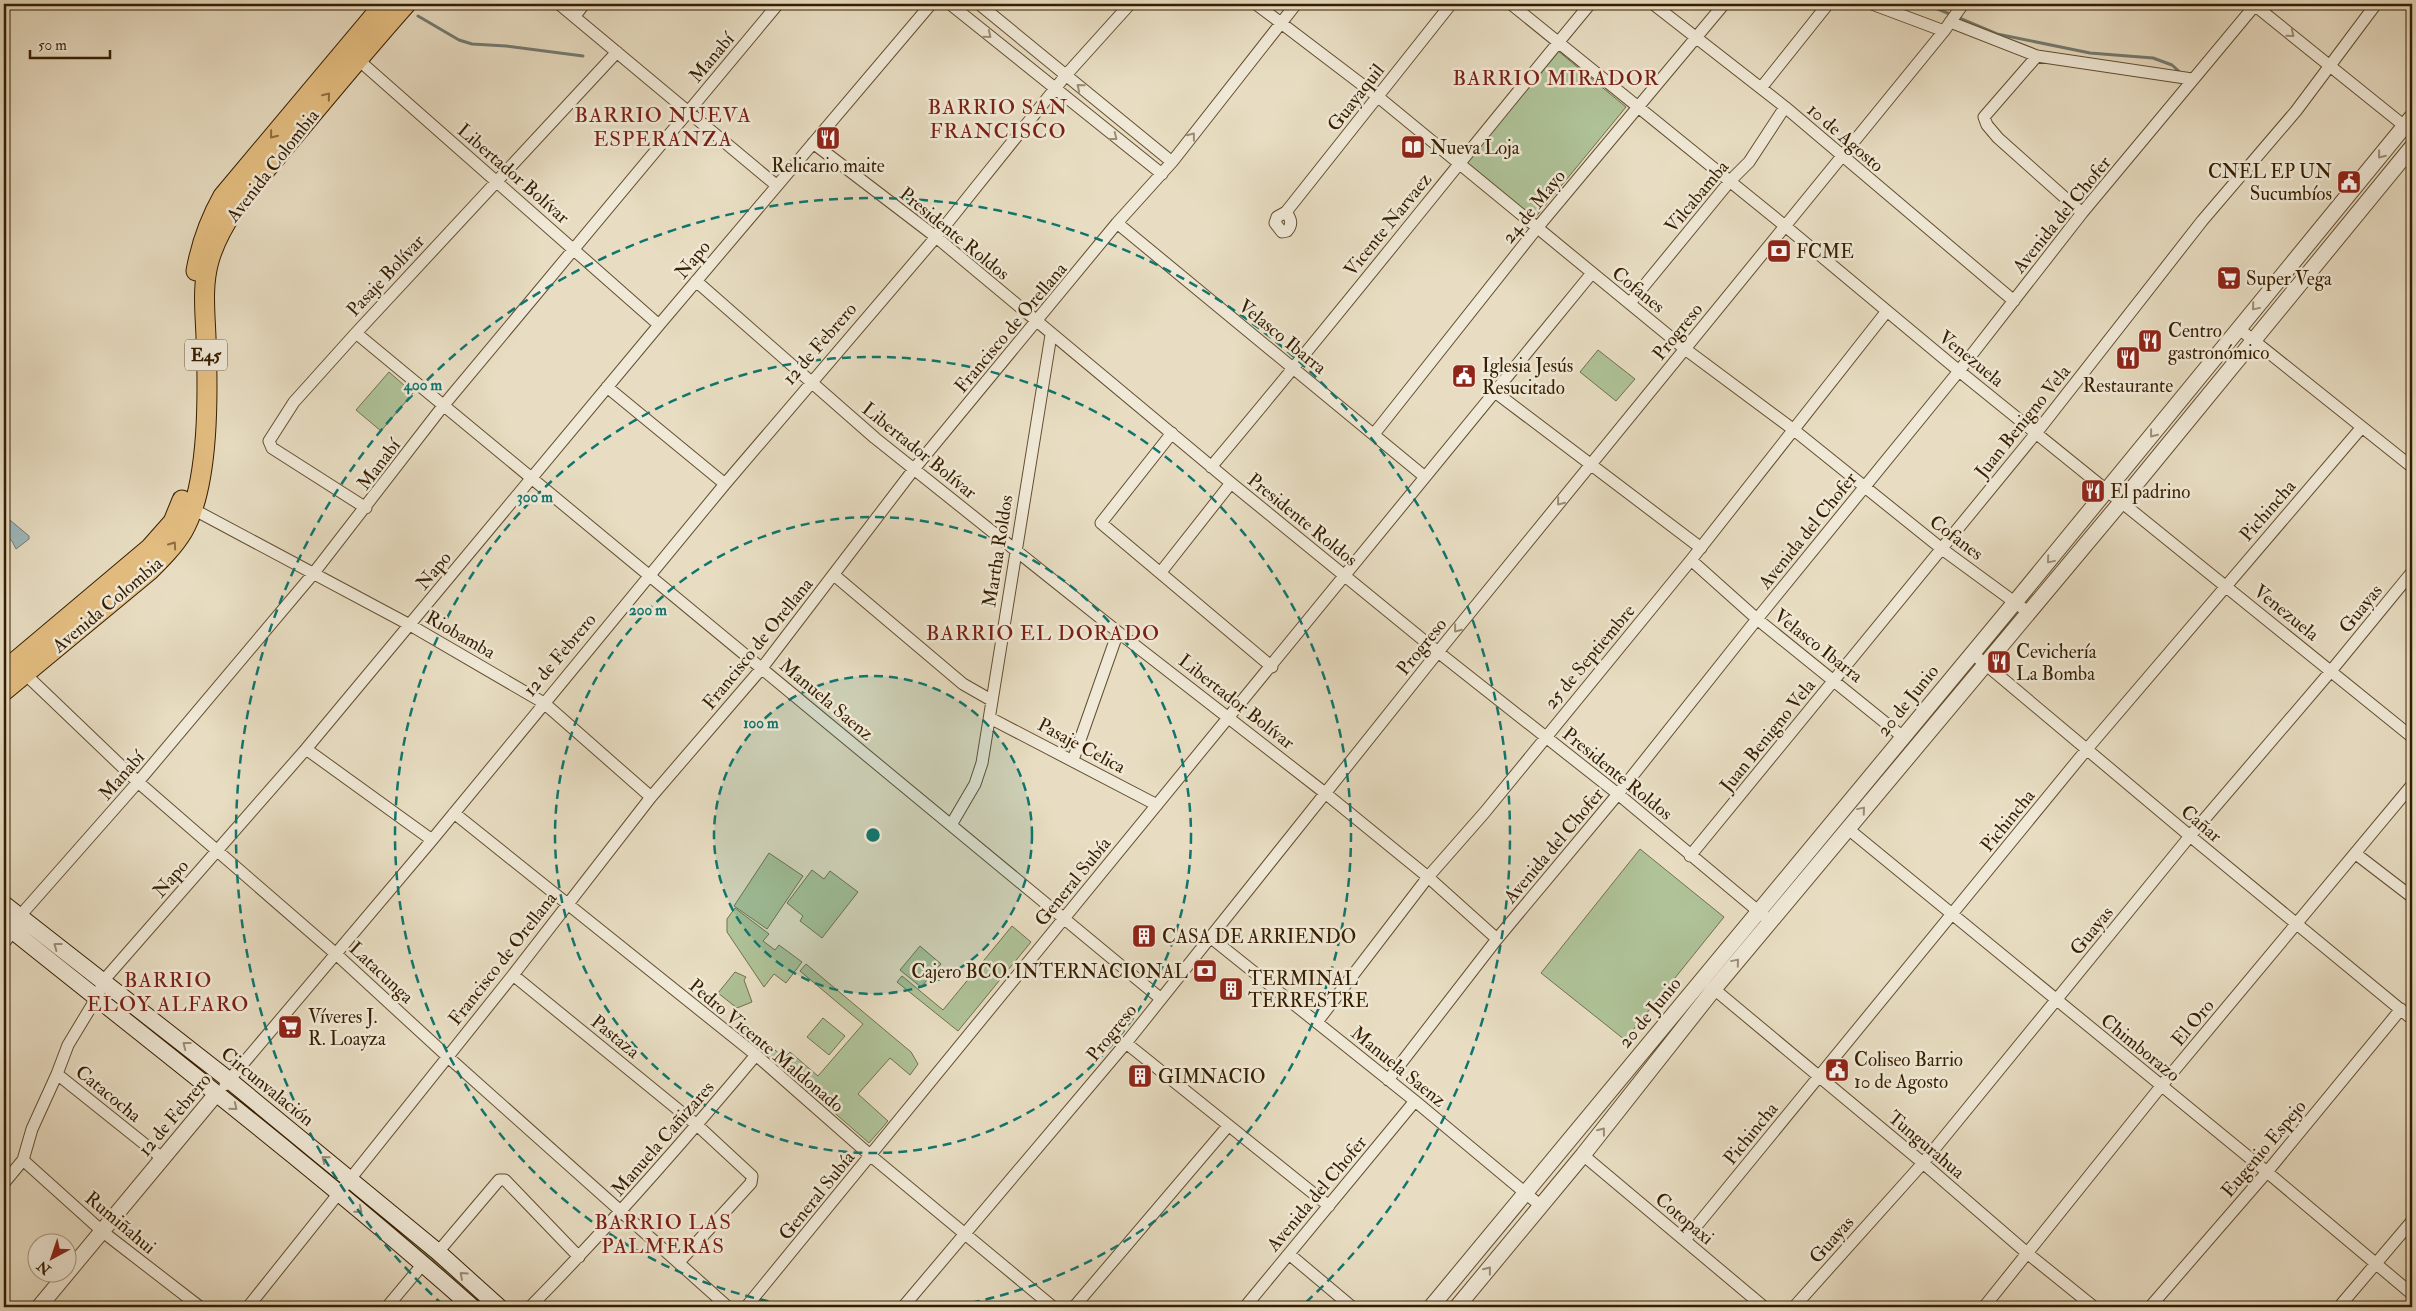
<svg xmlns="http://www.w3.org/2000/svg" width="2416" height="1311" font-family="'IM FELL Double Pica',serif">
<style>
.green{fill:#afc298;stroke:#72704c}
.water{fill:#9cb9be;stroke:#737b72}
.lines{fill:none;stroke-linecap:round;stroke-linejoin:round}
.stream{stroke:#737b72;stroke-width:3}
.minor-casing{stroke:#624e30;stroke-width:13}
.tertiary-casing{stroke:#624e30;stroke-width:17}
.secondary-casing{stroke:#361e00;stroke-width:18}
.primary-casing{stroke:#361e00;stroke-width:21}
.minor{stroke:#f0e9d7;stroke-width:11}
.tertiary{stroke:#f0e9d7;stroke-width:15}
.secondary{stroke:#f0e9d7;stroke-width:16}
.primary{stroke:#e4be81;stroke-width:19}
.oneway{stroke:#9c8e76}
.oneway2{stroke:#8d6e40}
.ring{fill:none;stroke:#0f766e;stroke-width:2.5;stroke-dasharray:9 6}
.labels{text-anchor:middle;stroke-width:5;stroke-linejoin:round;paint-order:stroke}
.shield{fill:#f0e9d7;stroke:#6e5b40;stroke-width:1}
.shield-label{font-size:18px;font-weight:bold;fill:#361e00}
.street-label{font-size:19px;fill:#361e00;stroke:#f0e9d7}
.poi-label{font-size:19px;fill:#361e00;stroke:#f0e9d7;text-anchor:start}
.quarter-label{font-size:21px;letter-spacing:1px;fill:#7a1f14;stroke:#f0e9d7}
.centre{fill:#0f766e;stroke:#f0e9d7;stroke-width:2.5}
.ring-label{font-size:15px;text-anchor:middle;font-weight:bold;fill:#0f766e;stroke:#f0e9d7;stroke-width:5;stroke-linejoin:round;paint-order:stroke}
</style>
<rect width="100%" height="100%" fill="#e8ddc2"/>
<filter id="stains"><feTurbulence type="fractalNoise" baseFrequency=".004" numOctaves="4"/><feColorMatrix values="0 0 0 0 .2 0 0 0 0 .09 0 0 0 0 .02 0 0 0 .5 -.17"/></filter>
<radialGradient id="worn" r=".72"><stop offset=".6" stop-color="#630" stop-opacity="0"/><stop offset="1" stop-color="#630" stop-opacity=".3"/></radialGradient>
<!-- green -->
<path class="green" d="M1558,51l68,56 -92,112 -68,-57z
M1598,350l37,29 -19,22 -36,-29z
M389,372l24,21 -32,38 -25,-21z
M1640,849l84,68 -99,123 -84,-67z
M769,853l34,23 -36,53 -33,-23z
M812,870l12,9 6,-8 28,21 -36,46 -22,-17 3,-5 -16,-13z
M735,908l34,26 -6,7 12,9 4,-5 23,17 -16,21 -12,-9 -10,13 -37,-55v-13z
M1012,926l19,16 -73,89 -61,-49 5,-6 41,34z
M920,946l21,18 -20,23 -21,-17z
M806,964l105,88 7,12 -8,11 -20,-17 -32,36 30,27 -19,22 -134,-117 6,-6 43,38 6,-6 28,24 45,-52 -63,-53z
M735,972l11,5 -2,3 8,22 -15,6 -19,-15z
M823,1018l22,18 -16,19 -22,-18z
M352,1187l133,120h-13l-126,-110z"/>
<!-- water -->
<path class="water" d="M4,515l25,21v3l-13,10 -4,-8 -8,-6z"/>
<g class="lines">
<!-- stream -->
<path class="stream" d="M1926,4l71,30 93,19 63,5 19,7 10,9
M418,16l41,24 13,4 34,2 77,10"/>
<defs>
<path id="minor" d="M559,4l217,181
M950,4l212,170
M979,4l193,158
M1256,4l121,92 308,253 109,81 148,119 86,63
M1511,4l274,222 174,145 453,366
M1653,4l132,103 229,194
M1872,4l72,27
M2253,4l159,128
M575,16l9,-12
M1950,22l87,34 155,23
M354,56l305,269
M2037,56l-53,61 3,8 11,13 84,75
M1761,88l67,-84
M813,143l123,94 295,246 207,169 180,142 146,122
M1286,212c5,7 7,12 1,19l-5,1 -7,-9 2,-6 9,-5 165,-208
M1117,223l308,254
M696,281l179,157 243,194 207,161 103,84 69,62
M1630,303l100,-122 19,-19 36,-55
M2238,328l174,139
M356,333l804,665
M607,387l118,97
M1495,392l206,156
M1172,433l-71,90 171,144
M1374,434l163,-206 187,-224
M1211,467c129,-153 252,-310 379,-463
M189,507l221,118 134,78 107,94
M366,508l-94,-60 -3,-7 25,-39 62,-69 261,-281
M1691,560l66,59 146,118
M1161,572l70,-89
M834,575l129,109 28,16
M1972,653l218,183 222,183
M22,671l116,111 198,172 112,103 280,250
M990,718l167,87
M306,749l126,91
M1073,760l45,-128
M454,813l302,242 115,101 182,151
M951,825l24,-41 7,-21 69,-428
M1847,828l420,344 145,122
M2356,854l56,43
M1690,856l347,-424 165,-211 94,-110 80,-107
M1210,937l205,164 126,105
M4,943l9,-12 6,-14 119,-135 175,-208 130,-168 335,-402
M513,975l184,150 55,51 -1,7 -72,79
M1714,989l209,174 104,90 67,54
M1317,1022l111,-145 57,-65 206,-252 196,-249
M1126,1043l203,163
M57,1074l105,84
M1388,1080l109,-141 121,-145 139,-175 202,-248 123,-158 174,-209
M225,1085l207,-245 293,-356 211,-247 130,-162 64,-71
M1583,1155l181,152
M23,1160l80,72 97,75
M4,1183l19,-23 9,-31 25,-55 11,-29 29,-48 7,-17 202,-231 353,-424 272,-321
M1685,1240l402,-491 275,-322
M438,1252l61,-72h6l74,77
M1289,1254l63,53
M248,1307l265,-332 138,-178 111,-129 152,-199 203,-246 55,-61 124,-158
M387,1307l36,-43
M530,1307c79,-80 153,-165 226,-252
M746,1307l846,-1034
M903,1307l223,-264 312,-391 506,-621 19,-27
M1074,1307l154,-181
M1245,1307l170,-206
M1794,1307l129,-144 267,-327 141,-165 81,-99
M1984,1307l178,-222 250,-300
M2150,1307l117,-135 134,-163
M2339,1307l73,-86"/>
<path id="tertiary" d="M39,1307l178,-214
M1431,1307l585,-706 396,-484
M1457,1307l126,-152 131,-166 408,-488 290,-354"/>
<path id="secondary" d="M4,904l225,176 209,172 61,55
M4,924c157,126 317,249 468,383"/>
<path id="primary" d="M196,271c5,-28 13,-50 27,-75l161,-192
M4,671l146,-123 23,-26 9,-22
M4,691l145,-120c13,-13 25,-25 34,-40 27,-46 25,-141 23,-194 -1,-26 -4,-51 3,-76 13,-46 50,-82 79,-118 39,-47 78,-94 118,-139"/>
</defs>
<!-- minor casing -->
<use href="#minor" class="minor-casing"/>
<!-- tertiary casing -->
<use href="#tertiary" class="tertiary-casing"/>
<!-- secondary casing -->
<use href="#secondary" class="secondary-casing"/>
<!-- primary casing -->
<use href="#primary" class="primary-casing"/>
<!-- minor -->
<use href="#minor" class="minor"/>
<!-- tertiary -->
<use href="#tertiary" class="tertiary"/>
<!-- secondary -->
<use href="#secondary" class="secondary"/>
<!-- primary -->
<use href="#primary" class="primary"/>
</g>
<!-- one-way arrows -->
<defs><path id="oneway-chevron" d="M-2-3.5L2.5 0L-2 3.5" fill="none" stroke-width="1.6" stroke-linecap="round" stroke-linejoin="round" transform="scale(1.25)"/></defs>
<g class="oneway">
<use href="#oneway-chevron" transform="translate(2291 34) rotate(39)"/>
<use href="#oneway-chevron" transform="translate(988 35) rotate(39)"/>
<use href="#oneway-chevron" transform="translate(1080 87) rotate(-141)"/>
<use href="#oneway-chevron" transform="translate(1192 136) rotate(-52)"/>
<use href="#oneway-chevron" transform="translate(1114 137) rotate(38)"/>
<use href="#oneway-chevron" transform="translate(2381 155) rotate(129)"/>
<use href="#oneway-chevron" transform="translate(2255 307) rotate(130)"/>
<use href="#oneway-chevron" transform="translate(2153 434) rotate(129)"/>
<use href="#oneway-chevron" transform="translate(1560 502) rotate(129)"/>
<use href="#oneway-chevron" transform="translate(2050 560) rotate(130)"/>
<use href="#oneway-chevron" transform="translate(1457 629) rotate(129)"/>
<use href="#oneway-chevron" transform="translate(1862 810) rotate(-50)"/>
<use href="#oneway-chevron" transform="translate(57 946) rotate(-143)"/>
<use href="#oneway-chevron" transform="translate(1736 962) rotate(-50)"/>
<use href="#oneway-chevron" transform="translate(186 1045) rotate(-142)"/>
<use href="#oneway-chevron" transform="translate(234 1107) rotate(39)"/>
<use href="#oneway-chevron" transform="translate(1602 1131) rotate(-52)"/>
<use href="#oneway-chevron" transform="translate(325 1159) rotate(-141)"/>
<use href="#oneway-chevron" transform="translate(359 1210) rotate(40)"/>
<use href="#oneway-chevron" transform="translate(1488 1270) rotate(-51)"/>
<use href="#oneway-chevron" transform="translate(463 1275) rotate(-138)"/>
</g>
<g class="oneway2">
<use href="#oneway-chevron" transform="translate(327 96) rotate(-51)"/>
<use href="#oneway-chevron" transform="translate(273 135) rotate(129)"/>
<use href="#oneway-chevron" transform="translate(173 545) rotate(-55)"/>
</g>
<!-- distance rings -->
<circle cx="873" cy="835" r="159" fill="#0f766e" fill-opacity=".12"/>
<g class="ring">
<circle cx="873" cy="835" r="159"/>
<circle cx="873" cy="835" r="318"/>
<path d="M798 1307A478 478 0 1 1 948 1307"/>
<path d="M443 1305A637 637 0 1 1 1303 1305"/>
</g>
<!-- icons -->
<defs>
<symbol id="restaurant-square" viewBox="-11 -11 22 22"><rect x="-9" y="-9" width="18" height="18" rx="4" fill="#8f2418" stroke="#f0e9d7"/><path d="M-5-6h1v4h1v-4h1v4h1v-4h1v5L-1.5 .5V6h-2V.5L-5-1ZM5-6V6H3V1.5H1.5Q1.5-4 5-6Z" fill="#fff"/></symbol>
<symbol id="library-square" viewBox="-11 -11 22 22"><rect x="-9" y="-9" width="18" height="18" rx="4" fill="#8f2418" stroke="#f0e9d7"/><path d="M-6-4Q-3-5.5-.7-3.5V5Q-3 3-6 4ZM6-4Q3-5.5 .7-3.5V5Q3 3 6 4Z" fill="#fff"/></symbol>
<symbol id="civic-square" viewBox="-11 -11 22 22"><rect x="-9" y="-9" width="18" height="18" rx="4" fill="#8f2418" stroke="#f0e9d7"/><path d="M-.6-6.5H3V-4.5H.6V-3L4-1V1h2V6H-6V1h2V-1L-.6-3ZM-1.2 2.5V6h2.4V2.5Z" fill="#fff"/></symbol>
<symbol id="bank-square" viewBox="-11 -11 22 22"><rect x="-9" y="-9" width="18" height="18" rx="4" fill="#8f2418" stroke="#f0e9d7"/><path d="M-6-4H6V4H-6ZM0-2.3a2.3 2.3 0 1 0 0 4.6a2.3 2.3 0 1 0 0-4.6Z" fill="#fff"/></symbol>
<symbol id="supermarket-square" viewBox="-11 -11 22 22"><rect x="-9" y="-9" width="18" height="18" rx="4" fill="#8f2418" stroke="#f0e9d7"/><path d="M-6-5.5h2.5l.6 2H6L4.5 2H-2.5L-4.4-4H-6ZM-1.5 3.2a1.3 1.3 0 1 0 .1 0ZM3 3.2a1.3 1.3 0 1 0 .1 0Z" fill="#fff"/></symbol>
<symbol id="building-square" viewBox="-11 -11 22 22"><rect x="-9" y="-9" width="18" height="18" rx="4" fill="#8f2418" stroke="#f0e9d7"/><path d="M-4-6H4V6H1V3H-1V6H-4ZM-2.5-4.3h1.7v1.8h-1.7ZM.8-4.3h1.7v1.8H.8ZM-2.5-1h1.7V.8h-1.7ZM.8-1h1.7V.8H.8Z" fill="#fff"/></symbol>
</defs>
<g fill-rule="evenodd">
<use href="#restaurant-square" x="814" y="124" width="28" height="28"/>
<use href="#library-square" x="1399" y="133" width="28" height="28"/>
<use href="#civic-square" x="2335" y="168" width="28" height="28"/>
<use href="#bank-square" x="1765" y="237" width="28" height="28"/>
<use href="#supermarket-square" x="2215" y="264" width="28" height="28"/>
<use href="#restaurant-square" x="2136" y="327" width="28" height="28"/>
<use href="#restaurant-square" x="2114" y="344" width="28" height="28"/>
<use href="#civic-square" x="1450" y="362" width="28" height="28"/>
<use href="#restaurant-square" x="2079" y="477" width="28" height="28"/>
<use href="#restaurant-square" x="1985" y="648" width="28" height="28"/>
<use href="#building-square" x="1130" y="922" width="28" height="28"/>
<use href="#bank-square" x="1191" y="957" width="28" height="28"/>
<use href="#building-square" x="1217" y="975" width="28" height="28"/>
<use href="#supermarket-square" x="276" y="1013" width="28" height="28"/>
<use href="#civic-square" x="1823" y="1056" width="28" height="28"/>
<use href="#building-square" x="1126" y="1062" width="28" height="28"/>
</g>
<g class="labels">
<!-- shield labels -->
<rect class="shield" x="185" y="339.5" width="42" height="31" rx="4"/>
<g class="shield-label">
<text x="206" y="361">E45</text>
</g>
<!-- street labels -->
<g class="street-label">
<text transform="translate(711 57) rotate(-50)" y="7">Manabí</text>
<text transform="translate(1355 97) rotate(-52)" y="7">Guayaquil</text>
<text transform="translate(1846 137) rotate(41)" y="7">10 de Agosto</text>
<text transform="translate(272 165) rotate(-52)" y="7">Avenida Colombia</text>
<text transform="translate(514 173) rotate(41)" y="7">Libertador Bolívar</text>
<text transform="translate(1696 196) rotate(-50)" y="7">Vilcabamba</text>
<text transform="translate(1533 206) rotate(-51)" y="7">24 de Mayo</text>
<text transform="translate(2061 214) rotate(-51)" y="7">Avenida del Chofer</text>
<text transform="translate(1387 224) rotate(-51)" y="7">Vicente Narvaez</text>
<text transform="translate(955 233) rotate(39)" y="7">Presidente Roldos</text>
<text transform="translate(692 259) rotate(-50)" y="7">Napo</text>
<text transform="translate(385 275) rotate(-47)" y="7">Pasaje Bolívar</text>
<text transform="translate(1639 289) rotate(39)" y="7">Cofanes</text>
<text transform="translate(1010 327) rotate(-50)" y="7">Francisco de Orellana</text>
<text transform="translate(1677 331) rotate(-51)" y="7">Progreso</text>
<text transform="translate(1283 336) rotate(39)" y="7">Velasco Ibarra</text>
<text transform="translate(819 343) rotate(-49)" y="7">12 de Febrero</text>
<text transform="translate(1972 358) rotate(39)" y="7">Venezuela</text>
<text transform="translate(2022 421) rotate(-51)" y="7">Juan Benigno Vela</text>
<text transform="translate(920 450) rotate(39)" y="7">Libertador Bolívar</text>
<text transform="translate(378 464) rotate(-53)" y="7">Manabí</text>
<text transform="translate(2267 510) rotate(-49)" y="7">Pichincha</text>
<text transform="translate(1303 519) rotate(39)" y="7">Presidente Roldos</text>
<text transform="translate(1807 530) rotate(-51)" y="7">Avenida del Chofer</text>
<text transform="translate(1957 537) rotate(37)" y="7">Cofanes</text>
<text transform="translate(997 551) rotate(-81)" y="7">Martha Roldos</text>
<text transform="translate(433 570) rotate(-50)" y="7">Napo</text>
<text transform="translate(107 604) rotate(-40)" y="7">Avenida Colombia</text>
<text transform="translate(2360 608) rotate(-51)" y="7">Guayas</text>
<text transform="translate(2287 612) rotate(39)" y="7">Venezuela</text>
<text transform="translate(461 634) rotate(30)" y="7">Riobamba</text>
<text transform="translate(757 643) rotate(-51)" y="7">Francisco de Orellana</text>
<text transform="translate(1819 645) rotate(38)" y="7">Velasco Ibarra</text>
<text transform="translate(1421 646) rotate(-51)" y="7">Progreso</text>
<text transform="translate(559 654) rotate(-50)" y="7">12 de Febrero</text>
<text transform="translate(1589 656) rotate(-50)" y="7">25 de Septiembre</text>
<text transform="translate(827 699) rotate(40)" y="7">Manuela Saenz</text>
<text transform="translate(1907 700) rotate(-51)" y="7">20 de Junio</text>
<text transform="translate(1237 701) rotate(38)" y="7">Libertador Bolívar</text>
<text transform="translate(1767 735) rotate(-51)" y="7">Juan Benigno Vela</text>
<text transform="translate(1082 745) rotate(28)" y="7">Pasaje Celica</text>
<text transform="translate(1618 773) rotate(39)" y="7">Presidente Roldos</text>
<text transform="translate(121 775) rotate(-49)" y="7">Manabí</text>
<text transform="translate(2007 820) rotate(-51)" y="7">Pichincha</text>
<text transform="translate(2202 823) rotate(40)" y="7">Cañar</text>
<text transform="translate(1553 845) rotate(-50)" y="7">Avenida del Chofer</text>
<text transform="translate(170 878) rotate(-49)" y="7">Napo</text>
<text transform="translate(1072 881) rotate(-51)" y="7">General Subía</text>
<text transform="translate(2091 930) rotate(-51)" y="7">Guayas</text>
<text transform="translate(502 958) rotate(-52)" y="7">Francisco de Orellana</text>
<text transform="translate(382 972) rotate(43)" y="7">Latacunga</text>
<text transform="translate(1649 1012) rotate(-50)" y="7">20 de Junio</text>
<text transform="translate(2192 1022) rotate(-50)" y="7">El Oro</text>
<text transform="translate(1111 1032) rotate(-51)" y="7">Progreso</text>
<text transform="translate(616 1036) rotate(39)" y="7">Pastaza</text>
<text transform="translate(767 1045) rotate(40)" y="7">Pedro Vicente Maldonado</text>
<text transform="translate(2141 1047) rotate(39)" y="7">Chimborazo</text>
<text transform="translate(1399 1066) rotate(39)" y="7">Manuela Saenz</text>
<text transform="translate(268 1086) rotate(39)" y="7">Circunvalación</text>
<text transform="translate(109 1093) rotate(39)" y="7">Catacocha</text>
<text transform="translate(174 1114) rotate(-50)" y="7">12 de Febrero</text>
<text transform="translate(1750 1133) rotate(-51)" y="7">Pichincha</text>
<text transform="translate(662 1138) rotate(-49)" y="7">Manuela Cañizares</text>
<text transform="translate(1927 1144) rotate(40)" y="7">Tungurahua</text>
<text transform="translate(2263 1148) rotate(-50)" y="7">Eugenio Espejo</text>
<text transform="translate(1316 1193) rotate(-50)" y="7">Avenida del Chofer</text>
<text transform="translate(816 1195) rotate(-51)" y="7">General Subía</text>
<text transform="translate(1685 1218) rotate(40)" y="7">Cotopaxi</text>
<text transform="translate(121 1222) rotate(40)" y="7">Rumiñahui</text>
<text transform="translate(1831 1239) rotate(-48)" y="7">Guayas</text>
</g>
<!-- poi labels -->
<g class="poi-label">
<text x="1430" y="154">Nueva Loja</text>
<text x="828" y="172" text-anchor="middle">Relicario maite</text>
<text x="2332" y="178" text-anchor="end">CNEL EP UN<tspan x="2332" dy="22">Sucumbíos</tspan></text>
<text x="1796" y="258">FCME</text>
<text x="2246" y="285">Super Vega</text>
<text x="2168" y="337">Centro<tspan x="2168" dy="22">gastronómico</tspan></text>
<text x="1482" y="372">Iglesia Jesús<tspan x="1482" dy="22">Resucitado</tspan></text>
<text x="2128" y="392" text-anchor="middle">Restaurante</text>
<text x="2110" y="498">El padrino</text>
<text x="2016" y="658">Cevichería<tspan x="2016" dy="22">La Bomba</tspan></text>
<text x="1162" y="943">CASA DE ARRIENDO</text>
<text x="1188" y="978" text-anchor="end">Cajero BCO. INTERNACIONAL</text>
<text x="1248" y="985">TERMINAL<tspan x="1248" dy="22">TERRESTRE</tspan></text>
<text x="308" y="1023">Víveres J.<tspan x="308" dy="22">R. Loayza</tspan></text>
<text x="1854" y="1066">Coliseo Barrio<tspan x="1854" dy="22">10 de Agosto</tspan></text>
<text x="1158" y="1083">GIMNACIO</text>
</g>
<!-- quarter labels -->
<g class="quarter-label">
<text x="1556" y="85">BARRIO MIRADOR</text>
<text x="998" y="114">BARRIO SAN<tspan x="998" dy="24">FRANCISCO</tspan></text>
<text x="663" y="122">BARRIO NUEVA<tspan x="663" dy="24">ESPERANZA</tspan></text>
<text x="1043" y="640">BARRIO EL DORADO</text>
<text x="168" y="987">BARRIO<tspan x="168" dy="24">ELOY ALFARO</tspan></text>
<text x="663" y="1229">BARRIO LAS<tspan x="663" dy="24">PALMERAS</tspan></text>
</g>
</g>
<circle cx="873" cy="835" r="8" class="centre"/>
<g class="ring-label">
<text x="423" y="390">400 m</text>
<text x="535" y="502">300 m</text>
<text x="648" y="615">200 m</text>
<text x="761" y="728">100 m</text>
</g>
<!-- margin -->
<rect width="2416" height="1311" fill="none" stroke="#e8ddc2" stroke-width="20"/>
<rect x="5" y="5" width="2406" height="1301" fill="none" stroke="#361e00" stroke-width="2.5"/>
<rect x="10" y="10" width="2396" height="1291" fill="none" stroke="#361e00"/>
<!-- north arrow -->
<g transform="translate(52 1258) rotate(220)"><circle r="24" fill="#f0e9d7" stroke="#a69881"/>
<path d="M0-4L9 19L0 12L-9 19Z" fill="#8f2418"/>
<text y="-8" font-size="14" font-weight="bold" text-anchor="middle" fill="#361e00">N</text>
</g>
<!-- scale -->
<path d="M30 50v8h80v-8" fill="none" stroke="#361e00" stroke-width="2.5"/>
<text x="38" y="50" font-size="15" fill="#361e00" stroke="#f0e9d7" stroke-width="4" paint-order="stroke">50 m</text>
<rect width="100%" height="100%" filter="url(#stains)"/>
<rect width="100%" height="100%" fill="url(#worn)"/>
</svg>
